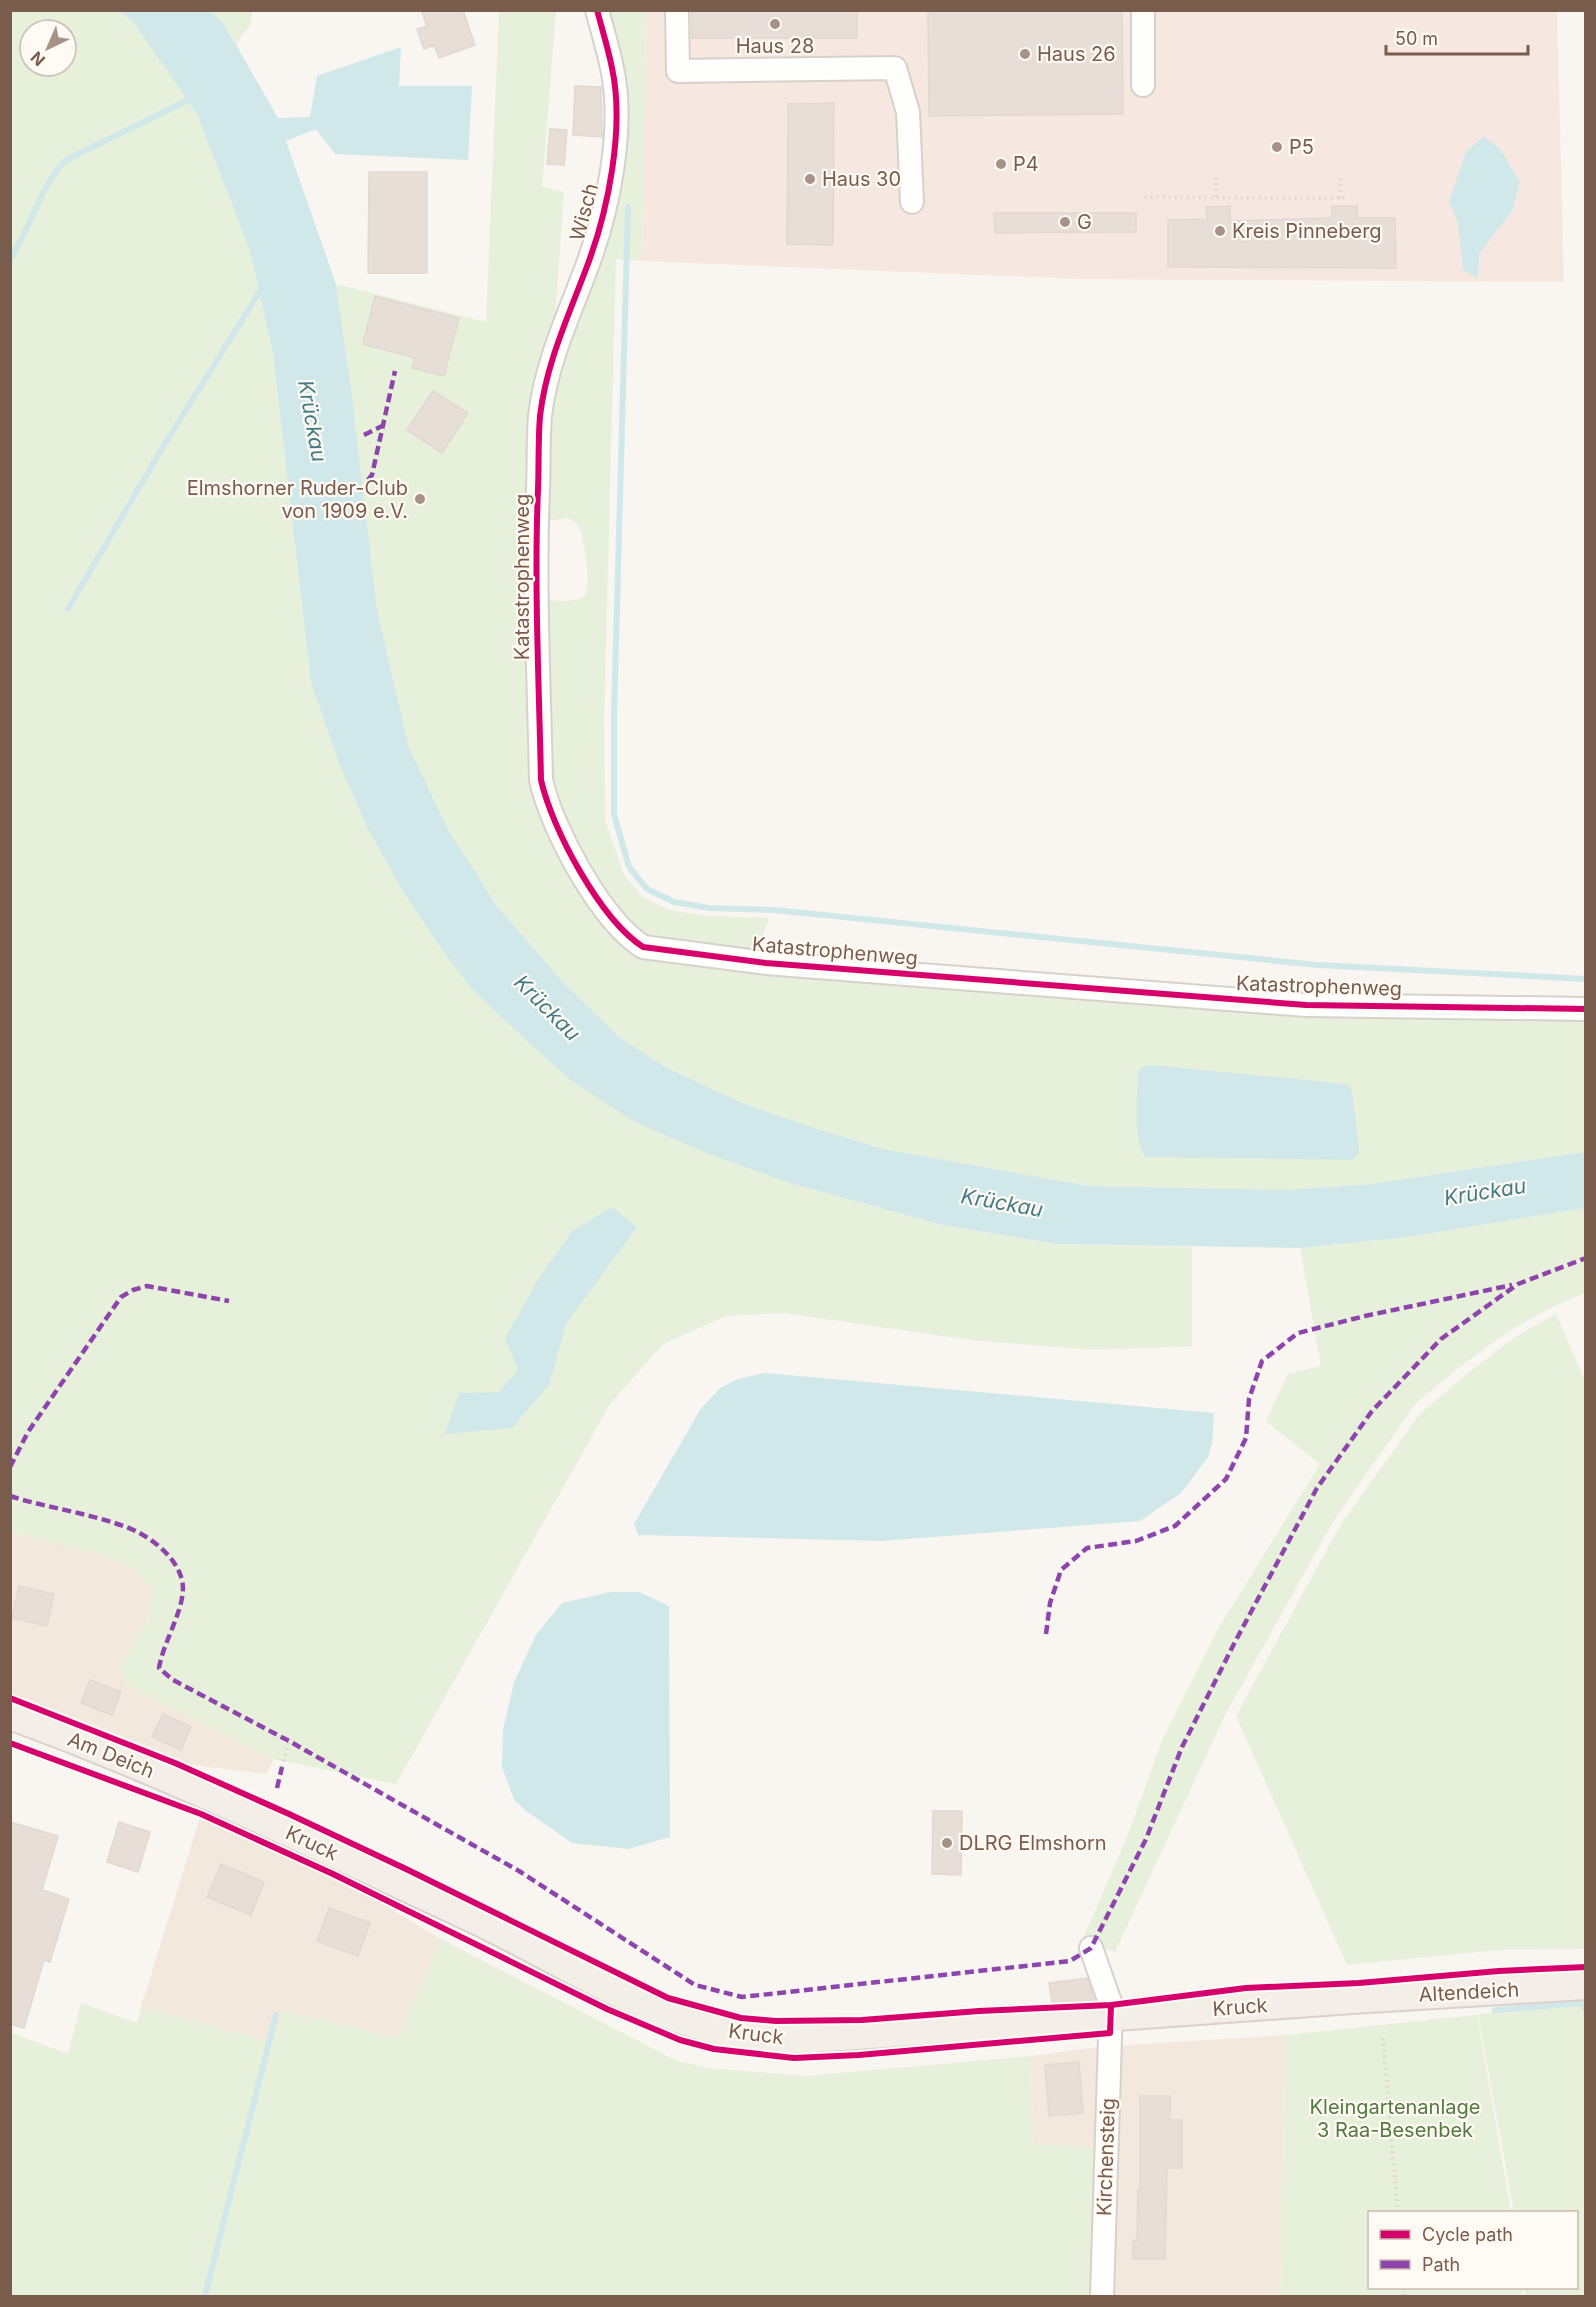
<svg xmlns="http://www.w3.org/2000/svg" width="1596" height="2307" font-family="Inter,sans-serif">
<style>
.residential{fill:#f2e8de}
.commercial{fill:#f6e8e1}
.green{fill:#e7f0db;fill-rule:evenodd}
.water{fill:#d0e8ea}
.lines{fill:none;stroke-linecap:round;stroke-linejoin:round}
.stream{stroke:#d0e8ea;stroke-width:6}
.building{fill:#e6ded7;stroke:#e2d8d2;stroke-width:1.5}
.minor-casing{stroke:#d7d1cb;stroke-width:26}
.major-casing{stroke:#dad1cc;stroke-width:32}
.path{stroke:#dcd5d0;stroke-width:4;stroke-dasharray:1.5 4.5;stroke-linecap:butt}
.minor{stroke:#fefefd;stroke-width:22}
.major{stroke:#f3eee8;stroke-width:28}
.quiet{stroke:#8e44ad;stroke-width:4.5;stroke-dasharray:9 4.5;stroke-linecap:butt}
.cycleway-casing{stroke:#fffaf3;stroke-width:10}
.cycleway{stroke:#d6006c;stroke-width:6}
.poi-dot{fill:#a69286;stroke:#fffaf3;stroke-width:2}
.labels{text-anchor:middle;stroke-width:4.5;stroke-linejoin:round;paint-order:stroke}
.poi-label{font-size:20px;fill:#7a5c4d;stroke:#fffaf3;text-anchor:start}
.street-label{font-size:20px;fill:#7a5c4d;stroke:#fffaf3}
.park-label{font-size:20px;fill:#537a41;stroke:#fffaf3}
.water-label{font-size:21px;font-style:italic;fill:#437c86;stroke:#fffaf3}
</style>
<rect width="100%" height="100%" fill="#f9f5f0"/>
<!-- residential -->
<path class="residential" d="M10,1532l89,22 32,12 21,24 -4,29 -27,46 6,19 146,75 -6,15 -100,-12 -156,-57z
M201,1814l132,60 108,65 -42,99 -115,-27 -12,32 -131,-36z
M1286,2035l-6,261h-174l7,-250z
M1104,2046l-2,99 -8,2 -61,-3 -2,-88z"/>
<!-- commercial -->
<path class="commercial" d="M646,11h911l7,271 -484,-3 -438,-18z"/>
<!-- green -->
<path class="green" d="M10,11h110l15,13 62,89 53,138 23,103 38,329 27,78 373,394 79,28 152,42 115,19 135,3v99l-98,4 -124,-10 -186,-27 -58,3 -63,28 -53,60 -214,380 -123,-25 -146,-75 -6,-19 27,-46 4,-29 -21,-24 -32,-12 -88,-22zM30,30h36v36h-36z
M211,11h41l-1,13 -15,20 -12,-20z
M499,11h57l-14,176 22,5 -10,139 -20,454 91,159 960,75v133l-214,32 -87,6 -195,-4 -206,-37 -75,-23 -66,-23 -77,-36 -47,-31 -56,-55 -65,-75 -48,-75 -40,-83 -32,-138 -26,-222 -15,-104 150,38z
M607,11h39l-4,250 -26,-2 -12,461 1,100 19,55 19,22 26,13 35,6 65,2 -14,38 -116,-21 -58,-77 -34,-83 -5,-175c11,0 33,4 42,-4 9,-8 0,-58 -5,-69 -2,-4 -7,-7 -11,-9l-23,3 6,-125 67,-212z
M1585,1208v85l-33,14 -43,24 -52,38 -41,34 -82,117 -109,195 -110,237 -33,-11 47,-109 34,-94 55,-109 102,-165 -54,-43 22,-47 33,-8 -21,-118 108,-11z
M1556,1314l30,69 -1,566 -86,1 -152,15 -111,-249 105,-192 78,-109 45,-39 51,-39z
M441,1939l236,122 31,7 97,8 226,-20 2,88 61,3 -4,149h-882l64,-253 11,-32 116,27z
M81,2003l56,20 4,-16 126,34 -64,255h-192v-263l57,21z
M1582,2006l4,7 -1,283h-59l-2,-8h52v-76h-62l-36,-198z
M1477,2015l34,197h-141v76h151l1,8h-242l6,-261z"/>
<!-- water -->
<path class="water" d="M120,11h91l13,13 54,94 32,-1 7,-41 84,-29 -2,39h73l-4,74 -133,-6 -19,-25 -30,12 50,143 15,104 26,222 32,138 40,83 48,75 65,75 56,55 47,31 77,36 66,23 75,23 206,37 195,4 87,-6 214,-32v56l-177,29 -108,11 -243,-4 -115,-19 -152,-42 -79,-28 -76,-33 -63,-41 -42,-37 -59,-56 -28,-37 -39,-58 -36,-64 -30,-68 -27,-78 -38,-329 -23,-103 -53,-137 -62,-90z
M1484,136l16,13 20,33 -8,29 -33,43 -1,25 -15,-9 -5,-47 -9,-22 17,-49z
M1151,1065l195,19 6,6 7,57 -1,8 -6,5 -207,-3c-13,-19 -7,-62 -7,-85l4,-5z
M612,1207l25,20 -71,97 -17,61 -37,43 -67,6 14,-41 40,-1 19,-22 -13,-32 33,-58 34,-49z
M765,1373l449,40 -2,31 -4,13 -27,36 -41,28 -259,20 -243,-6 -4,-11 66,-114 20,-22 18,-9z
M611,1592h28l30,14 1,231 -42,12 -56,-6 -47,-33 -11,-10 -12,-33 1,-37 11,-48 22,-47 26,-32z"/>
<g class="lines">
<!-- stream -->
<path class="stream" d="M628,207l-14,508v99l15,53 18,22 27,13 35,6 65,2 544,55 268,14
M10,259c21,-31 30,-73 56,-99l126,-62
M68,609l96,-164 98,-157
M1495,2010l87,-7 4,7
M205,2296l71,-281"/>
</g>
<!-- building -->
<path class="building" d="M421,10h42l12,35 -36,13 -5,-13 -10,4 -7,-20 10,-3z
M692,10h165v28h-165z
M928,10h194l1,104 -194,2z
M575,86l26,1 1,50 -29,-2z
M834,103l-1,142 -46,-1 1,-140z
M550,129l17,1 -3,35 -17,-1z
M369,172h58v101h-59z
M1230,206v15l102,-3v-12h25v12h38l1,50 -228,-1v-47l39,-1 -1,-12z
M994,213h142v19l-141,1z
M375,296l84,22 -15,58 -32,-8 3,-10 -52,-14z
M433,391l35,22 -26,40 -35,-23z
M19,1586l35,8 -7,32 -35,-8z
M90,1680l31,12 -9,23 -31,-12z
M163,1714l28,13 -10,23 -29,-13z
M933,1811h29l-1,64 -29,-1z
M10,1822l48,14 -16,54 27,9 -19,63 -6,-2 -20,68 -14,-4z
M119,1822l31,10 -12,40 -31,-10z
M221,1864l43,18 -13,33 -44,-18z
M329,1908l41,15 -12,33 -41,-15z
M1087,1978l8,23 -43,3 -3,-21z
M1079,2062l4,51 -34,3 -4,-51z
M1140,2096h30v24h12v48h-15l-2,91h-32v-19l4,1 1,-51h2z"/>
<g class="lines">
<defs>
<path id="minor" d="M597,10c5,19 11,38 15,58 13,60 -4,144 -26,201 -18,48 -40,95 -46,147 -2,24 -1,49 -2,73 -4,96 1,194 3,291 11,49 59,139 102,167l123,16 540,42 280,4
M677,10l1,61 217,-3 13,44 4,90
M1143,85v-75
M1091,1948l20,57 -9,291"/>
<path id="major" d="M10,1715c160,58 312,133 465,204 75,36 147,82 226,107 32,10 65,11 99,13l552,-40 234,-14"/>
</defs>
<!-- minor casing -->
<use href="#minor" class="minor-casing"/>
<!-- major casing -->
<use href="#major" class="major-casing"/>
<!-- path -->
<path class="path" d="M1145,197l203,1
M1216,197v-21
M1340,198l1,-21
M282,1767l7,-26
M1383,2038l15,174
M1404,2288l1,8"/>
<!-- minor -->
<use href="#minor" class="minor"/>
<!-- major -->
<use href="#major" class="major"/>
<!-- quiet -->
<path class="quiet" d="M364,435l18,-9
M368,480l4,-5 23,-104
M10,1467l18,-35 93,-135 12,-7 14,-4 82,15
M10,1496c38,12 79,17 116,31 25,9 56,33 57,61 0,24 -20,55 -24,80l14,12 116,61 230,130 176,114 47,12 328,-36 21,-13 55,-109 36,-92 53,-105 82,-154 55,-77 69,-72 77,-55 68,-26
M1046,1634l4,-31 11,-33 26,-22 49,-7 39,-15 51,-47 20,-41 3,-39 13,-38 36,-28 67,-17 147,-31
M277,1788l5,-21"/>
<defs>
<path id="cycleway" d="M597,10c5,19 11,38 15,58 13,60 -4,144 -26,201 -18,48 -40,95 -46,147 -2,24 -1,49 -2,73 -4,96 1,194 3,291 11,49 59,139 102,167l123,16 540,42 280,4
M10,1698l165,65 114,51 117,55 262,129 73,20 35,3 86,-1 117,-9 132,-6 135,-17 113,-5 140,-12 87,-4
M10,1743l191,71 132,60 274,135 73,31 34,9 80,9 65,-3 251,-22 1,-28"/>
</defs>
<!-- cycleway casing -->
<use href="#cycleway" class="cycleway-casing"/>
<!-- cycleway -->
<use href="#cycleway" class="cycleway"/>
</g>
<!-- markers -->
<g class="poi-dot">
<circle cx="775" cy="24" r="6"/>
<circle cx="1025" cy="54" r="6"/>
<circle cx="1277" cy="147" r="6"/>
<circle cx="1001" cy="164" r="6"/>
<circle cx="810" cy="179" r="6"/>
<circle cx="1065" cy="222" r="6"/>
<circle cx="1220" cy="231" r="6"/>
<circle cx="420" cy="499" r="6"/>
<circle cx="947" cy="1843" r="6"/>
</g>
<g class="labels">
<!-- poi labels -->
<g class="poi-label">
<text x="775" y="53" text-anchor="middle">Haus 28</text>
<text x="1037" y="61">Haus 26</text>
<text x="1289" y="154">P5</text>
<text x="1013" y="171">P4</text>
<text x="822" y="186">Haus 30</text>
<text x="1077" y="229">G</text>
<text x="1232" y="238">Kreis Pinneberg</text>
<text x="408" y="495" text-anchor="end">Elmshorner Ruder-Club<tspan x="408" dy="23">von 1909 e.V.</tspan></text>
<text x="959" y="1850">DLRG Elmshorn</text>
</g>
<!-- street labels -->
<g class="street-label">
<text transform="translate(584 212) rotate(-75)" y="7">Wisch</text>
<text transform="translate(522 577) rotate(-90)" y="7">Katastrophenweg</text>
<text transform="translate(835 951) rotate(5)" y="7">Katastrophenweg</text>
<text transform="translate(1319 986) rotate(2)" y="7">Katastrophenweg</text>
<text transform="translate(111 1755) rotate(22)" y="7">Am Deich</text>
<text transform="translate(312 1843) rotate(25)" y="7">Kruck</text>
<text transform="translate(1469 1992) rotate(-3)" y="7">Altendeich</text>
<text transform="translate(1240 2007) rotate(-4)" y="7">Kruck</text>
<text transform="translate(756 2034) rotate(7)" y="7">Kruck</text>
<text transform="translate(1106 2157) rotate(-88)" y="7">Kirchensteig</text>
</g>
<!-- park labels -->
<g class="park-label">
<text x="1395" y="2114">Kleingartenanlage<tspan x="1395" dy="23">3 Raa-Besenbek</tspan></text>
</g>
<!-- water labels -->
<g class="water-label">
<text transform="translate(312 421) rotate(80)" y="7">Krückau</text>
<text transform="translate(547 1008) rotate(45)" y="7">Krückau</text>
<text transform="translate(1485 1192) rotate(-9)" y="7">Krückau</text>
<text transform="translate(1002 1203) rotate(10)" y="7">Krückau</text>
</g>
</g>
<!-- border -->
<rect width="1596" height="2307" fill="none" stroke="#7a5c4d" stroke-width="24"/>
<!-- legend -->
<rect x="1368" y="2211" width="210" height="78" fill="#fffaf3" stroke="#cabbb1" stroke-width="1.5"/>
<rect x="1380" y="2230" width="30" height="9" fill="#d6006c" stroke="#cabbb1" stroke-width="1.5"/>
<text x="1422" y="2241" font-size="18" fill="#7a5c4d">Cycle path</text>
<rect x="1380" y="2260" width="30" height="9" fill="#8e44ad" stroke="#cabbb1" stroke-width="1.5"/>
<text x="1422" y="2271" font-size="18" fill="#7a5c4d">Path</text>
<!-- north arrow -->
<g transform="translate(48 48) rotate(224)"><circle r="28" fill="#fffaf3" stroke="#cabbb1" stroke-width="1.5"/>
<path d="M0-4.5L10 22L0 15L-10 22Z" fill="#a69286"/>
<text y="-9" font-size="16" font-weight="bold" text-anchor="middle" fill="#7a5c4d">N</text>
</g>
<!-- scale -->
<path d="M1386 45v9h142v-9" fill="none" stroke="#7a5c4d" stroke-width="3"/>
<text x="1395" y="45" font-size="18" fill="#7a5c4d" stroke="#fffaf3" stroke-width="4.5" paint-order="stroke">50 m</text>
</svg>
